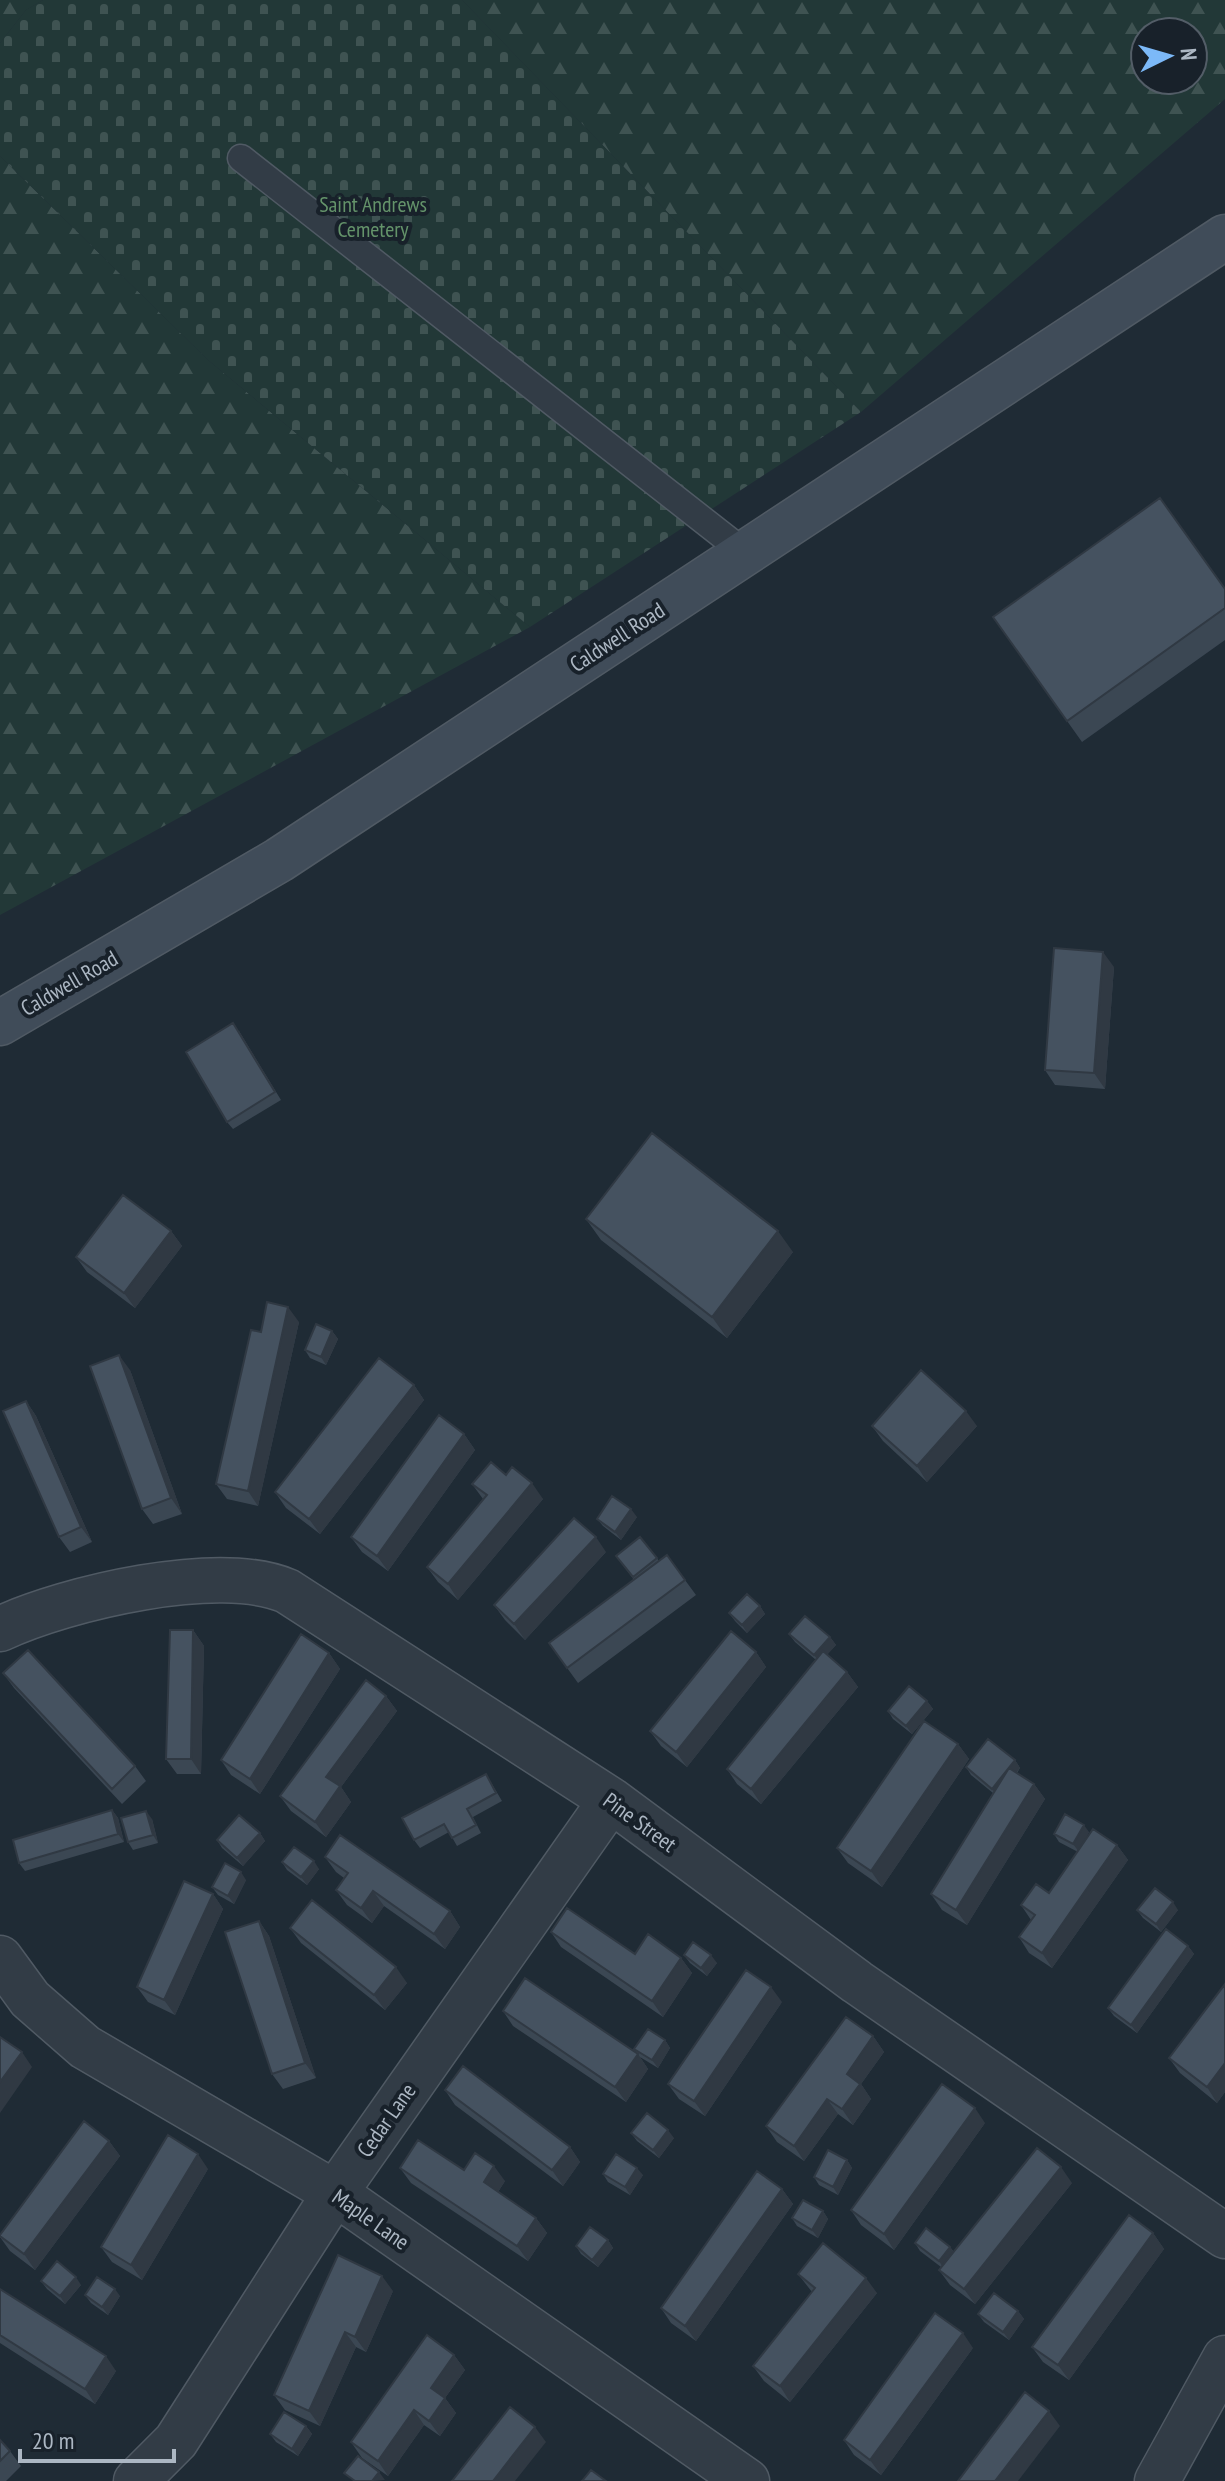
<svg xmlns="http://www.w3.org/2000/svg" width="1225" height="2481" font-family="'PT Sans Narrow',sans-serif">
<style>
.forest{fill:url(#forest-firs);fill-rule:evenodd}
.cemetery{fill:url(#cemetery-stones)}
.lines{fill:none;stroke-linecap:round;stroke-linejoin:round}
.lane-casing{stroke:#505a64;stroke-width:29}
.street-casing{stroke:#505a64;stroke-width:47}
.secondary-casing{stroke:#505a64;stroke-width:47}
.lane{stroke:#323c46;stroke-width:26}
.street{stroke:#323c46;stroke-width:44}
.secondary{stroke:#404c59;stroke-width:44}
.wall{fill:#3b4753}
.shaded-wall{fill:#303943}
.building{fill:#455260;stroke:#303943;stroke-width:2}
.labels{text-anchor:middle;stroke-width:8;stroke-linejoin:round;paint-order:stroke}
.park-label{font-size:22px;fill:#64936a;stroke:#18212a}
.street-label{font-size:22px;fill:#acb7c3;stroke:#18212a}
</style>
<defs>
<pattern id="forest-firs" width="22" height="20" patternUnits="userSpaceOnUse" patternTransform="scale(2)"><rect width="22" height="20" fill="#223837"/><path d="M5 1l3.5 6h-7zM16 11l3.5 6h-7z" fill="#3f5352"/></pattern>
<pattern id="cemetery-stones" width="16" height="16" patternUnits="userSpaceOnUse" patternTransform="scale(2)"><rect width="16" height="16" fill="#223837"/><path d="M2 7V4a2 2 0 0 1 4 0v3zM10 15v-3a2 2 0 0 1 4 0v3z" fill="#3f5352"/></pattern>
</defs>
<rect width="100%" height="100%" fill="#1f2b35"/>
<!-- forest -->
<path class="forest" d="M0,0h43l-17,10 -26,33z
M462,0h763v99l-364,313zM1145,32h48v48h-48z
M0,156l208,204 322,267 -530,288z"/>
<!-- cemetery -->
<path class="cemetery" d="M43,0h419l399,412 -331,215 -322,-267 -208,-204v-113l26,-33z"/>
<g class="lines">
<defs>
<path id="lane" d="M241,158l504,395"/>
<path id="street" d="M0,1629c66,-31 219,-67 287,-38l324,209 246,182 368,254
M0,1958l30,41 55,48 250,146 412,288
M136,2481l40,-40 159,-248 276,-393
M1157,2481l68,-123"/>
<path id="secondary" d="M0,1023l279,-163 946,-623"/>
</defs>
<!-- lane casing -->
<use href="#lane" class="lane-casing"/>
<!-- street casing -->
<use href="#street" class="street-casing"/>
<!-- secondary casing -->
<use href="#secondary" class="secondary-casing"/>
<!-- lane -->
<use href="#lane" class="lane"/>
<!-- street -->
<use href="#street" class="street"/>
<!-- secondary -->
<use href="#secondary" class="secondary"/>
</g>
<!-- wall -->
<path class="wall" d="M1225,589v51l-143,102 -89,-125z
M1114,967l-9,122 -50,-4 -10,-15z
M239,1031l42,69 -48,29 -6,-7z
M586,1219l207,33 -66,86 -126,-98z
M171,1231l11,15 -47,62 -48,-36 -11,-15z
M299,1322l-41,184 -31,-7 -11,-15 45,-152z
M332,1331l6,8 -12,26 -16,-7 -5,-8z
M130,1370l52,144 -29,10 -11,-15z
M414,1385l10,15 -104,134 -34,-26 -11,-16z
M26,1401l10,15 56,126 -22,10 -11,-15z
M872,1426h105l-50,56 -44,-41z
M464,1434l11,16 -87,121 -26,-19 -11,-15z
M506,1475l37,24 -85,101 -20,-18 -11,-15 56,-68 -11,-15z
M637,1517l-16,23 -18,-14 -6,-7z
M640,1537l19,24 26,19 11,15 -118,88 -29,-40 85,-63 -18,-24z
M606,1552l-81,88 -20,-20 -11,-15z
M760,1606l5,8 -18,19 -12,-12 -6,-8z
M193,1630l11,16 -3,128h-24l-11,-15z
M789,1634l41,3 6,8 -9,9 20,18 11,15 -97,117 -24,-20 -10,-15 89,-109 -21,-18z
M756,1652l10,15 -79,100 -26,-21 -11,-15z
M329,1653l11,16 -80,125 -29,-19 -10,-15z
M3,1673l132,93 11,15 -24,23 -108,-116z
M386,1696l11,15 -56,76 10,15 -25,35 -35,-26 -11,-15z
M927,1701l6,8 -21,25 -19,-15 -5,-8z
M958,1744l11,15 -87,128 -34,-24 -11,-15z
M1015,1760l5,8 -3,5 17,11 11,15 -78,126 -25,-15 -11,-16 62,-101 -22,-18 -5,-8z
M486,1774l16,27 -29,16 8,16 -24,13 -8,-14 -29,16 -6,-8z
M112,1810l6,8 6,24 -99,29 -6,-8z
M152,1819l6,24 -25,7 -5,-8z
M1089,1832l-5,9 33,4 11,15 -76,108 -23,-15 -10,-16 12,-17 -10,-15 28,-12 29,-41 -19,-10 -5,-8z
M260,1833l5,8 -22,25 -21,-18 -5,-8z
M325,1857l125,54 10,16 -15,22 -61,-43 -12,17 -25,-18 -11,-15 8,-12 -8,-6z
M282,1862l37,7 -12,16 -20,-15z
M246,1880l-12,24 -16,-9 -6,-8z
M213,1894l10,15 -48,106 -27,-13 -11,-15z
M1137,1910h41l-17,22 -18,-14z
M259,1921l10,15 47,142 -33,11 -11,-15z
M290,1928l117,55 -22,27 -84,-67z
M551,1932l84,22 46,4 11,15 -29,44 -102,-70z
M1188,1946l6,8 -57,79 -23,-17 -6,-8z
M684,1955l33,8 -10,13 -17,-13z
M1225,1984v108l-8,11 -37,-30 -11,-15z
M782,2002l-77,114 -26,-17 -11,-15z
M503,2011l134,43 -3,-5 31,-9 5,8 -12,20 -18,-11 8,12 -22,33 -113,-76z
M873,2036l11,16 -23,32 10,15 -18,26 -15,-11 -34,47 -27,-19 -11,-16z
M445,2090l125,57 10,15 -17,24 -108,-81z
M985,2123l-91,127 -33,-25 -10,-15z
M631,2133l43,5 -15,20 -22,-17z
M109,2141l11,15 -85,114 -25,-19 -10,-14z
M847,2160l5,8 -14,27 -19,-10 -5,-8z
M400,2168l64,2 41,11 -7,11 38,26 11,15 -19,28 -117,-78z
M208,2169l-66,111 -30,-18 -11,-15z
M603,2174l40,1 -13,20 -22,-13z
M1072,2183l-97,121 -25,-19 -11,-15 2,-3 -21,-16 -5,-8 35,4 4,5z
M782,2189l11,15 -97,137 -25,-18 -10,-15z
M823,2211l5,8 -10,19 -21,-12 -5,-8z
M1153,2233l11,16 -95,131 -26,-18 -11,-15z
M608,2240l5,8 -15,19 -17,-13 -5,-8z
M798,2274l79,19 -87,109 -26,-21 -11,-15 59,-74z
M41,2281l40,4 -16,19 -18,-15z
M0,2289l116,82 -21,33 -95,-61z
M393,2291l-27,61 -10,-5 -36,79 -35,-16 -11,-15z
M85,2295l35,1 -12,19 -17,-12z
M1018,2311l6,8 -15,21 -25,-18 -6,-8z
M973,2348l-92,127 -27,-20 -10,-15z
M454,2355l11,15 -20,28 11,15 -16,23 -16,-11 -36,51 -26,-18 -11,-16z
M306,2426l6,8 -14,22 -22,-14 -6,-8z
M0,2440l10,11 11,15 -15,15h-6z"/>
<!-- shaded-wall -->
<path class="shaded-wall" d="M1103,952l11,15 -9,122 -11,-16z
M171,1231l11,15 -47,62 -11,-15z
M778,1231l15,21 -66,86 -15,-21z
M288,1307l11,15 -41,184 -10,-15z
M332,1331l6,8 -12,26 -5,-8z
M119,1355l11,15 52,144 -11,-16z
M414,1385l10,15 -104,134 -11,-15z
M26,1401l10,15 56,126 -11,-15z
M966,1411l11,15 -50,56 -10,-16z
M464,1434l11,16 -87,121 -11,-15z
M532,1483l11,16 -85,101 -10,-16z
M631,1509l6,8 -16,23 -6,-8z
M596,1537l10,15 -81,88 -11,-16z
M760,1606l5,8 -18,19 -5,-8z
M193,1630l11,16 -3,128 -10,-15z
M830,1637l6,8 -16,18 -6,-8z
M756,1652l10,15 -79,100 -11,-15z
M329,1653l11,16 -80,125 -10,-15z
M847,1672l11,15 -97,117 -10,-15z
M386,1696l11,15 -56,76 10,15 -25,35 -11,-15 11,-45z
M927,1701l6,8 -21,25 -6,-8z
M958,1744l11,15 -87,128 -11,-16z
M1015,1760l5,8 -22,28 -6,-7z
M1034,1784l11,15 -78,126 -11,-15z
M112,1810l6,8 6,24 -6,-8z
M146,1811l6,8 6,24 -5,-8z
M1084,1825l5,7 -10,20 -6,-8z
M260,1833l5,8 -22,25 -6,-8z
M1117,1845l11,15 -76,108 -10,-15z
M314,1861l5,8 -12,16 -6,-8z
M241,1872l5,8 -12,24 -6,-8z
M373,1891l11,15 -12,17 -11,-15z
M213,1894l10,15 -48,106 -11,-15z
M1173,1902l5,8 -17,22 -5,-8z
M450,1911l10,16 -15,22 -11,-15z
M259,1921l10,15 47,142 -11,-15z
M1188,1946l6,8 -57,79 -6,-8z
M711,1955l6,8 -10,13 -6,-8z
M681,1958l11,15 -29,44 -11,-16z
M396,1967l11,16 -22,27 -11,-15z
M771,1987l11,15 -77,114 -11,-15z
M873,2036l11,16 -23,32 10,15 -18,26 -11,-16 5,-35z
M665,2040l5,8 -12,20 -6,-8z
M22,2052l10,15 -32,46v-31z
M638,2054l10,15 -22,33 -11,-15z
M1225,2063v29l-8,11 -10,-16z
M827,2099l11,15 -34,47 -10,-15z
M975,2108l10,15 -91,127 -10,-16z
M668,2130l6,8 -15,20 -6,-8z
M109,2141l11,15 -85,114 -11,-16z
M570,2147l10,15 -17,24 -11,-16z
M198,2154l10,15 -66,111 -11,-15z
M847,2160l5,8 -14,27 -5,-8z
M494,2166l11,15 -11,17 -10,-16z
M1061,2167l11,16 -97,121 -11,-15z
M637,2168l6,7 -13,20 -5,-8z
M782,2189l11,15 -97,137 -11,-15z
M823,2211l5,8 -10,19 -6,-8z
M536,2218l11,15 -19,28 -11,-15z
M1153,2233l11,16 -95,131 -11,-15z
M608,2240l5,8 -15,19 -6,-7z
M950,2247l6,8 -12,14 -5,-8z
M382,2276l11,15 -27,61 -11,-15z
M76,2277l5,8 -16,19 -5,-8z
M866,2278l11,15 -87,109 -10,-16z
M115,2289l5,7 -12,19 -6,-8z
M1018,2311l6,8 -15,21 -6,-8z
M345,2332l11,15 -36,79 -11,-15z
M963,2333l10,15 -92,127 -11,-15z
M454,2355l11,15 -20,28 11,15 -16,23 -11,-15 2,-33z
M106,2356l10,15 -21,33 -10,-15z
M414,2410l10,15 -36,51 -10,-15z
M1049,2411l11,15 -42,55h-23z
M306,2426l6,8 -14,22 -6,-7z
M535,2427l11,15 -31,39h-22z
M379,2472l6,8 -13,1z"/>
<!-- building -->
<path class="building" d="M1160,498l65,91v19l-158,113 -74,-104z
M1054,948l49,4 -9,121 -49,-3z
M233,1023l42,69 -48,30 -41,-70z
M652,1133l126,98 -66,86 -126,-98z
M123,1195l48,36 -47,62 -48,-36z
M267,1302l21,5 -40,184 -32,-7 35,-154 10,2z
M316,1324l16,7 -11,26 -16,-7z
M119,1355l52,143 -29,11 -52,-143z
M379,1358l35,27 -105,134 -34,-27z
M921,1370l45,41 -49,55 -45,-40z
M26,1401l55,126 -22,10 -56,-126z
M439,1415l25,19 -87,122 -26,-19z
M491,1462l15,13 6,-8 20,16 -84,101 -21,-17 60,-72 -15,-11z
M612,1496l19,13 -16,23 -18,-13z
M574,1518l22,19 -82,87 -20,-19z
M640,1537l17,21 -24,19 -17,-21z
M667,1555l18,25 -118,88 -18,-25z
M747,1594l13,12 -18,19 -13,-12z
M805,1616l25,21 -16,18 -25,-21z
M170,1630h23l-2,129h-25z
M731,1631l25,21 -80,100 -26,-21z
M301,1634l28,19 -79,126 -29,-19z
M28,1650l107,116 -23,23 -109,-116z
M823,1651l24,21 -96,117 -24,-20z
M366,1680l20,16 -60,81 14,9 -25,36 -35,-26z
M909,1686l18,15 -21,25 -18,-15z
M924,1721l34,23 -87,127 -34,-23z
M988,1739l27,21 -23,29 -26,-22z
M1009,1768l25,16 -78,126 -25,-16z
M486,1774l10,19 -29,16 9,16 -24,13 -8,-14 -30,16 -12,-22z
M112,1810l6,24 -99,29 -6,-23z
M146,1811l7,24 -25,7 -7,-24z
M1065,1814l19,11 -11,19 -19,-10z
M239,1815l21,18 -23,25 -20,-18z
M1093,1829l24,16 -75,108 -23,-16 16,-22 -14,-10 15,-21 13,9z
M340,1835l110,76 -16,23 -61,-43 -12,17 -25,-18 12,-17 -23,-16z
M294,1847l20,14 -13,16 -19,-15z
M225,1863l16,9 -13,24 -16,-9z
M184,1881l29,13 -49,106 -27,-13z
M1155,1888l18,14 -17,22 -19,-14z
M312,1900l84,67 -22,28 -84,-67z
M567,1908l68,46 13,-20 33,24 -29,43 -101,-69z
M259,1921l46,142 -33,11 -47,-142z
M1166,1929l22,17 -57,79 -23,-17z
M693,1942l18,13 -10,13 -17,-13z
M746,1970l25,17 -77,114 -26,-17z
M525,1978l113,76 -23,33 -112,-76z
M1225,1984v79l-18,24 -38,-29z
M846,2017l27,19 -26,38 13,10 -18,25 -15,-10 -33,47 -28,-20z
M648,2029l17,11 -13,20 -18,-11z
M0,2037l22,15 -22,30z
M463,2066l107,81 -18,23 -107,-80z
M942,2084l33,24 -91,126 -33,-24z
M647,2113l21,17 -15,20 -22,-17z
M84,2121l25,20 -85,113 -24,-18v-1z
M168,2135l30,19 -67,111 -30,-18z
M418,2140l46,30 11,-17 19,13 -10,16 52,36 -19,28 -117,-78z
M1037,2148l24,19 -97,122 -25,-19z
M828,2150l19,10 -14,27 -19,-10z
M616,2154l21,14 -12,19 -22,-13z
M757,2171l25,18 -97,137 -24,-18z
M803,2200l20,11 -11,19 -20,-12z
M1129,2215l24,18 -95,132 -26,-18z
M590,2227l18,13 -16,20 -16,-14z
M926,2228l24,19 -11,14 -24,-18z
M823,2243l43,35 -86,108 -27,-20 62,-78 -17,-14z
M338,2255l44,21 -27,61 -10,-5 -36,79 -35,-16z
M57,2261l19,16 -16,19 -19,-15z
M97,2277l18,12 -13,18 -17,-12z
M0,2289l106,67 -21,33 -85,-54z
M994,2293l24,18 -15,21 -25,-18z
M935,2313l28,20 -93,127 -26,-20z
M427,2335l27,20 -23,33 14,10 -16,23 -15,-11 -36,51 -27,-19z
M1025,2392l24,19 -54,70h-37z
M510,2407l25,20 -42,54h-41z
M284,2412l22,14 -14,23 -22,-15z
M0,2440l10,11 -10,10z
M358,2456l21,16 -7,9h-17l-11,-8z
M591,2470l15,11h-24z"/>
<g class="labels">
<!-- park labels -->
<g class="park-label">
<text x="373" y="212">Saint Andrews<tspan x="373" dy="25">Cemetery</tspan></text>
</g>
<!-- street labels -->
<g class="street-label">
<text transform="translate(617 637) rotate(-33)" y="8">Caldwell Road</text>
<text transform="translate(69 983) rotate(-30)" y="8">Caldwell Road</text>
<text transform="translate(640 1822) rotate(36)" y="8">Pine Street</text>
<text transform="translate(386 2120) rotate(-55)" y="8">Cedar Lane</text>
<text transform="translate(371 2219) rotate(35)" y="8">Maple Lane</text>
</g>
</g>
<!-- north arrow -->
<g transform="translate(1169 56) rotate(85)"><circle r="38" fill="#18212a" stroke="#535d67" stroke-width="2"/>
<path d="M0-6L14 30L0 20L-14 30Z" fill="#7cb9f8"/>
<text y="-12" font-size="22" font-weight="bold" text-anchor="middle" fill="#acb7c3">N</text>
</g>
<!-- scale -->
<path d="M20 2449v12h154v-12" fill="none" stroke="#acb7c3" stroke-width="4"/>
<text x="32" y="2449" font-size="24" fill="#acb7c3" stroke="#18212a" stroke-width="6" paint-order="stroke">20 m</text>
</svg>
